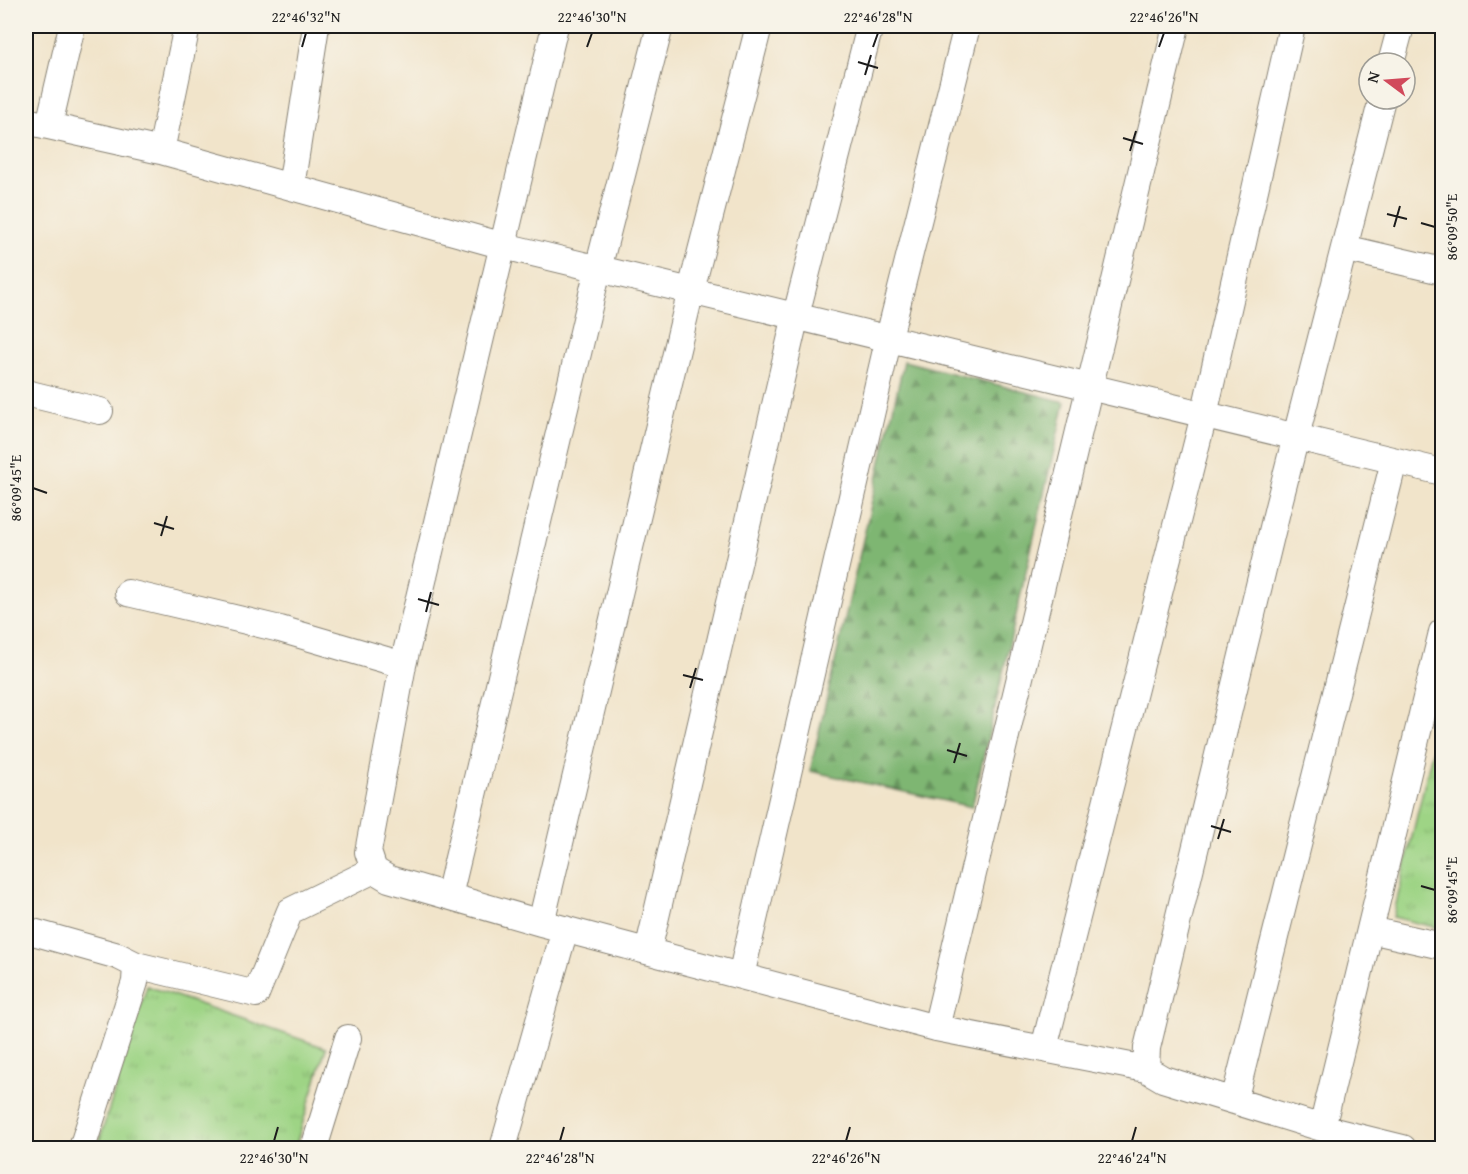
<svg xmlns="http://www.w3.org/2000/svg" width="1468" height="1174" font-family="'Gentium Book Plus',serif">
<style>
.forest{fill:url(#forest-firs);stroke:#4d6947;stroke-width:1.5}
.park{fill:url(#park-tufts);stroke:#5d7850;stroke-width:1.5}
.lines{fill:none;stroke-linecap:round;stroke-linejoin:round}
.minor-casing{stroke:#868073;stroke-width:28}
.minor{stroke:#fff;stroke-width:26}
.ticks{fill:none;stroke:#1c1c1c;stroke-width:2}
.neatline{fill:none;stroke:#1c1c1c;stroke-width:2}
.ticks-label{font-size:15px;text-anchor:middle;fill:#1c1c1c}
</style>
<defs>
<pattern id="forest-firs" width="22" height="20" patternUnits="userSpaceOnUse" patternTransform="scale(1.5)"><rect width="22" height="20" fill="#7eb672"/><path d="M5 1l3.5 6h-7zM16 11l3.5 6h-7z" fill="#66935d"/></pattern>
<pattern id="park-tufts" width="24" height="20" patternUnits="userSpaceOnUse" patternTransform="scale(1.5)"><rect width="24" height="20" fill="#9ed485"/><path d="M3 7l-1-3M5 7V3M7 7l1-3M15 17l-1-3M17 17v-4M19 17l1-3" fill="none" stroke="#88b572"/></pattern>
</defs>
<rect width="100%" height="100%" fill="#f7f3e8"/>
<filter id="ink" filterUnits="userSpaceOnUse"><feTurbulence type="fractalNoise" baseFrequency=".0167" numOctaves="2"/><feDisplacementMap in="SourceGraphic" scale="12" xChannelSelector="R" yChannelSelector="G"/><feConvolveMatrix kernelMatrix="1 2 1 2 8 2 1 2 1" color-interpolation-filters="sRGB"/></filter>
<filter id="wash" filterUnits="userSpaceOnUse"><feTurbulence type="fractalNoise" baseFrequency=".008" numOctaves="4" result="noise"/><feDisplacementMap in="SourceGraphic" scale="24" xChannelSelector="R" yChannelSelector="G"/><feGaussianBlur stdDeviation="1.35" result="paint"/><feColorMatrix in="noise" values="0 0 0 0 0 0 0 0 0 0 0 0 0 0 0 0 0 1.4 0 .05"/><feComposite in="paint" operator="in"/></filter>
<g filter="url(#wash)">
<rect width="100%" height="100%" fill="#f1e4ca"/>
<!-- forest -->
<path class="forest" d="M904,361l161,41 -93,405 -162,-36z"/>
<!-- park -->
<path class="park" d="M1442,710v219l-49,-12z
M147,986l179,62 -31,100h-198z"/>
</g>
<g filter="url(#ink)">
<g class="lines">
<defs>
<path id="minor" d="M555,26l-152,639 -35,187 6,18 15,9 152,44 395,105 210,41
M1391,63l10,-37
M1382,99l-104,408 -131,541 -1,21 17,10 159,49 81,20
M26,121l135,30 343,95 938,226
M49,125l23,-99
M161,151l26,-125
M291,187l25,-161
M1344,248l98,23
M26,393l74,18
M128,593l152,36 123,36
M449,896l149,-627 62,-243
M541,923l150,-633 68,-264
M26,930l92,26 18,9 -1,17 -53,166
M1370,930l72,16
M648,951l148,-636 74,-289
M136,965l120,29 34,-83 84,-41
M741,976l148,-639 78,-311
M936,1028l240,-1002
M1044,1048l160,-633 88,-389
M1234,1101l160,-640
M1322,1128l120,-496
M314,1148l34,-110
M503,1148l62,-219"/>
</defs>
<!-- minor casing -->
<use href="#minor" class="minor-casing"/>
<!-- minor -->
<use href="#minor" class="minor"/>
</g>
</g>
<!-- ticks -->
<path class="ticks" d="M302,47l4,-14M587,47l5,-14M873,47l5,-14M1159,47l5,-14M858,62l20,6M865,75l6,-20M1123,138l20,6M1130,151l6,-20M1387,214l20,5M1421,223l14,4M1394,227l6,-21M33,488l14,5M154,523l20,6M161,536l6,-20M418,599l21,6M426,612l5,-20M683,675l20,5M690,688l6,-20M947,750l20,6M954,763l6,-20M1211,826l20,6M1218,839l6,-20M1421,886l14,4M274,1141l4,-14M560,1141l4,-14M846,1141l4,-14M1132,1141l4,-14"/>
<!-- margin -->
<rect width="1468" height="1174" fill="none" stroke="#f7f3e8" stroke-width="66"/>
<!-- north arrow -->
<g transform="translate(1387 81) rotate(286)"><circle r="28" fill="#f7f3e8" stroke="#9f9d96" stroke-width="1.5"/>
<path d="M0-4.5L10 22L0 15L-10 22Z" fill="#d1495b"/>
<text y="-9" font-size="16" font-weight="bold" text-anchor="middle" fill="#1c1c1c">N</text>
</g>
<rect x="33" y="33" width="1402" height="1108" class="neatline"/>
<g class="ticks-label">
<text x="306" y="22">22°46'32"N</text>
<text x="592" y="22">22°46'30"N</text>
<text x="878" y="22">22°46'28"N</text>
<text x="1164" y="22">22°46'26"N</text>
<text transform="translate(1452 227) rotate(-90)" y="5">86°09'50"E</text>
<text transform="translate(16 488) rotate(-90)" y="5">86°09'45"E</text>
<text transform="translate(1452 890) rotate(-90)" y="5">86°09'45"E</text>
<text x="274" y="1163">22°46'30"N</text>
<text x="560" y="1163">22°46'28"N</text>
<text x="846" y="1163">22°46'26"N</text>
<text x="1132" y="1163">22°46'24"N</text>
</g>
</svg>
